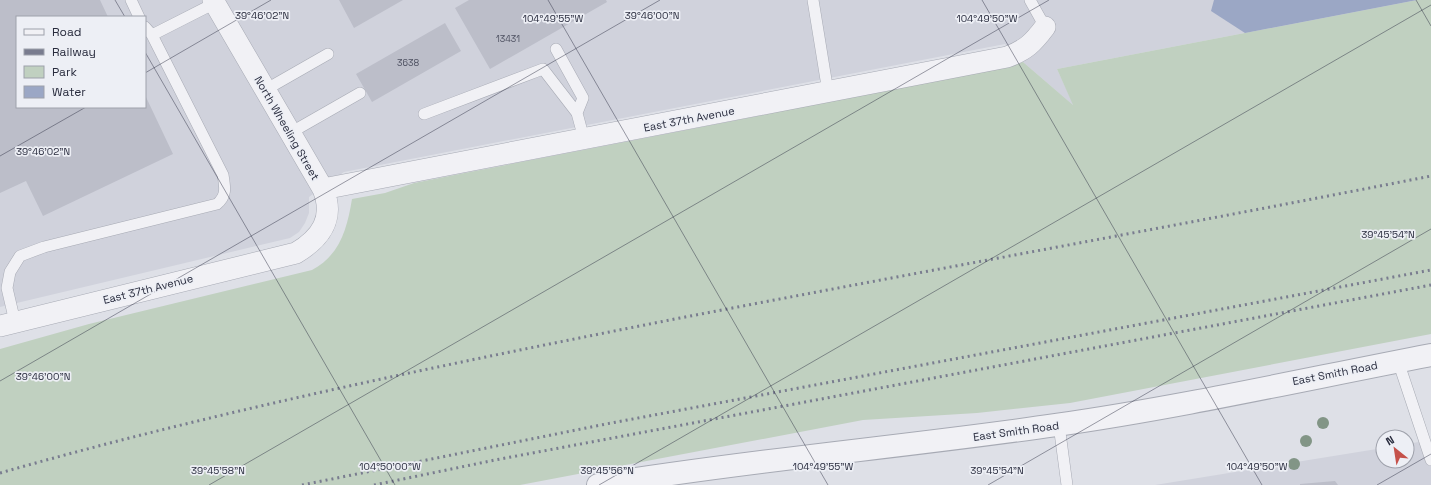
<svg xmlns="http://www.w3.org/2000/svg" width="1431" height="485" font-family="'Space Grotesk',sans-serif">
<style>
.built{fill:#d0d2dc;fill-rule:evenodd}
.green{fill:#c0d0c0}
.water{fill:#9ba7c5}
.building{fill:#bcbec9}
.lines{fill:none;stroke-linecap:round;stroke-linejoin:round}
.service-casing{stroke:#a7aab4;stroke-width:12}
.minor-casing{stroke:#a7aab4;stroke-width:22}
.tertiary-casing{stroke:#a7aab4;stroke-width:24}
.service{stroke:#f1f1f5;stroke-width:11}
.minor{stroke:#f1f1f5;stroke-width:21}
.tertiary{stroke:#f1f1f5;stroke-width:22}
.rail{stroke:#797c8f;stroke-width:3;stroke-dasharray:2 4;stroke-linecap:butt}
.tree{fill:#829586}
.ticks{fill:none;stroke:#282b3d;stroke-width:1;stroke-opacity:0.45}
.labels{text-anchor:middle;stroke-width:3.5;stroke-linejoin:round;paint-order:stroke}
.number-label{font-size:9px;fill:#4d5060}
.street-label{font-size:11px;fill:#282b3d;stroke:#edeff5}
.ticks-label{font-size:10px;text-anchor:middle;fill:#282b3d;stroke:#edeff5;stroke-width:3.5;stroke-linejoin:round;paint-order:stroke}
</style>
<rect width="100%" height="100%" fill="#dee0e7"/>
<!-- built -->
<path class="built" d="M0,0h1417l-360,69 17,37 -51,-44 -18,-18 -661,128 -35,25v16l-4,10 -6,9 -9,6 -290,69zM17,17h128v90h-128z
M1431,440v45h-276l228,-37v13h24v-17z"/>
<!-- green -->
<path class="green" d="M1417,0h14v334l-361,69 -93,10 -114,7 -343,65h-520v-136l89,-25 223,-54c28,-15 35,-41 40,-71l33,-6 29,-10c203,-40 406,-78 609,-121l50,43 -16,-36z"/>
<!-- water -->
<path class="water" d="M1214,0h203l-172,33 -34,-22z"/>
<!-- building -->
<path class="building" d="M0,0h100l8,17h-91v90h128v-12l28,59 -130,62 -17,-35 -26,12z
M339,0h64l-49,28z
M469,0h137l1,2 -117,67 -35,-61z
M445,23l16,28 -89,51 -16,-28z
M1335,481l3,4h-38v-1z"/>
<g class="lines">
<defs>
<path id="service" d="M131,0l8,17
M813,0l15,92
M1030,0l15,27
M145,27l7,8
M556,49l27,49 -6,15
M265,90l63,-36
M424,114l119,-45 34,44 7,26
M290,133l70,-40
M15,322l-8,-34 3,-16 10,-16 24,-9 173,-43c10,-8 8,-17 6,-29l-71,-140 63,-32
M1398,361l33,99
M1059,425l8,60"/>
<path id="minor" d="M323,189l684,-132c19,-7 26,-14 38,-30
M0,326l296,-73c25,-15 39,-35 27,-64l-110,-189"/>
<path id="tertiary" d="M598,485c152,-25 306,-38 458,-60 126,-18 250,-46 375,-70"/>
</defs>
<!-- service casing -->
<use href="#service" class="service-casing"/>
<!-- minor casing -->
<use href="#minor" class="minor-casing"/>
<!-- tertiary casing -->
<use href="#tertiary" class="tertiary-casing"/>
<!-- service -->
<use href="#service" class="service"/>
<!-- minor -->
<use href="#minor" class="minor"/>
<!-- tertiary -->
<use href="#tertiary" class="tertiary"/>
<!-- rail -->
<path class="rail" d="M0,473c224,-64 452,-110 680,-155 250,-48 501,-93 751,-142
M302,485l304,-61 825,-154
M374,485l121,-25 936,-175"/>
</g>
<!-- trees -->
<g class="tree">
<circle cx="1323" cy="423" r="6"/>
<circle cx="1306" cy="441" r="6"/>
<circle cx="1294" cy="464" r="6"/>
</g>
<!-- ticks -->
<path class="ticks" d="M115,0l10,17M548,0l280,485M982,0l280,485M1416,0l15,26M145,52l250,433M145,73l126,-73M0,156l86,-49M0,381l660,-381M209,485l840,-485M599,485l832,-480M988,485l443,-256M1377,485l54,-31"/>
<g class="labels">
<!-- number labels -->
<g class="number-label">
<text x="508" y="42">13431</text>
<text x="408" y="66">3638</text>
</g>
<!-- street labels -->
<g class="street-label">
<text transform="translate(689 119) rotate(-11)" y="4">East 37th Avenue</text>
<text transform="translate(287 128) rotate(60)" y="4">North Wheeling Street</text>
<text transform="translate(148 289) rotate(-14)" y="4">East 37th Avenue</text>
<text transform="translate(1335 373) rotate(-11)" y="4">East Smith Road</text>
<text transform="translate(1016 431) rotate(-8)" y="4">East Smith Road</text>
</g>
</g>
<g class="ticks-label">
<text x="262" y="19">39°46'02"N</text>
<text x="652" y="19">39°46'00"N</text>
<text x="553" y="22">104°49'55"W</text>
<text x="987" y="22">104°49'50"W</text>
<text x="43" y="155">39°46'02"N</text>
<text x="1388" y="238">39°45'54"N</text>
<text x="43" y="380">39°46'00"N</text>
<text x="390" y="470">104°50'00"W</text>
<text x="823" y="470">104°49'55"W</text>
<text x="1257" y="470">104°49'50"W</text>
<text x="218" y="474">39°45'58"N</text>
<text x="607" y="474">39°45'56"N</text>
<text x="997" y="474">39°45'54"N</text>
</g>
<!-- legend -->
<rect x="16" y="16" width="130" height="92" fill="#edeff5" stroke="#9ea1ab"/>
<rect x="24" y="29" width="20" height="6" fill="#f1f1f5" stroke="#9ea1ab"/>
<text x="52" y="36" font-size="12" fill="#282b3d">Road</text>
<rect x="24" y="49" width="20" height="6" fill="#797c8f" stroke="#9ea1ab"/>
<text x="52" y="56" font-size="12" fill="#282b3d">Railway</text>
<rect x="24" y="66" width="20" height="12" fill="#c0d0c0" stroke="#9ea1ab"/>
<text x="52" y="76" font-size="12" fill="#282b3d">Park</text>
<rect x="24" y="86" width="20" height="12" fill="#9ba7c5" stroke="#9ea1ab"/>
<text x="52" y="96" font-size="12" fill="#282b3d">Water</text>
<!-- north arrow -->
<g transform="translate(1395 449) rotate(330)"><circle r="19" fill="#edeff5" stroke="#9ea1ab"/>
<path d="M0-3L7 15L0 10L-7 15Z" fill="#c5514a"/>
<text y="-6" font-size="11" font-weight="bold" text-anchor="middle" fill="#282b3d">N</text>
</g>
</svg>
